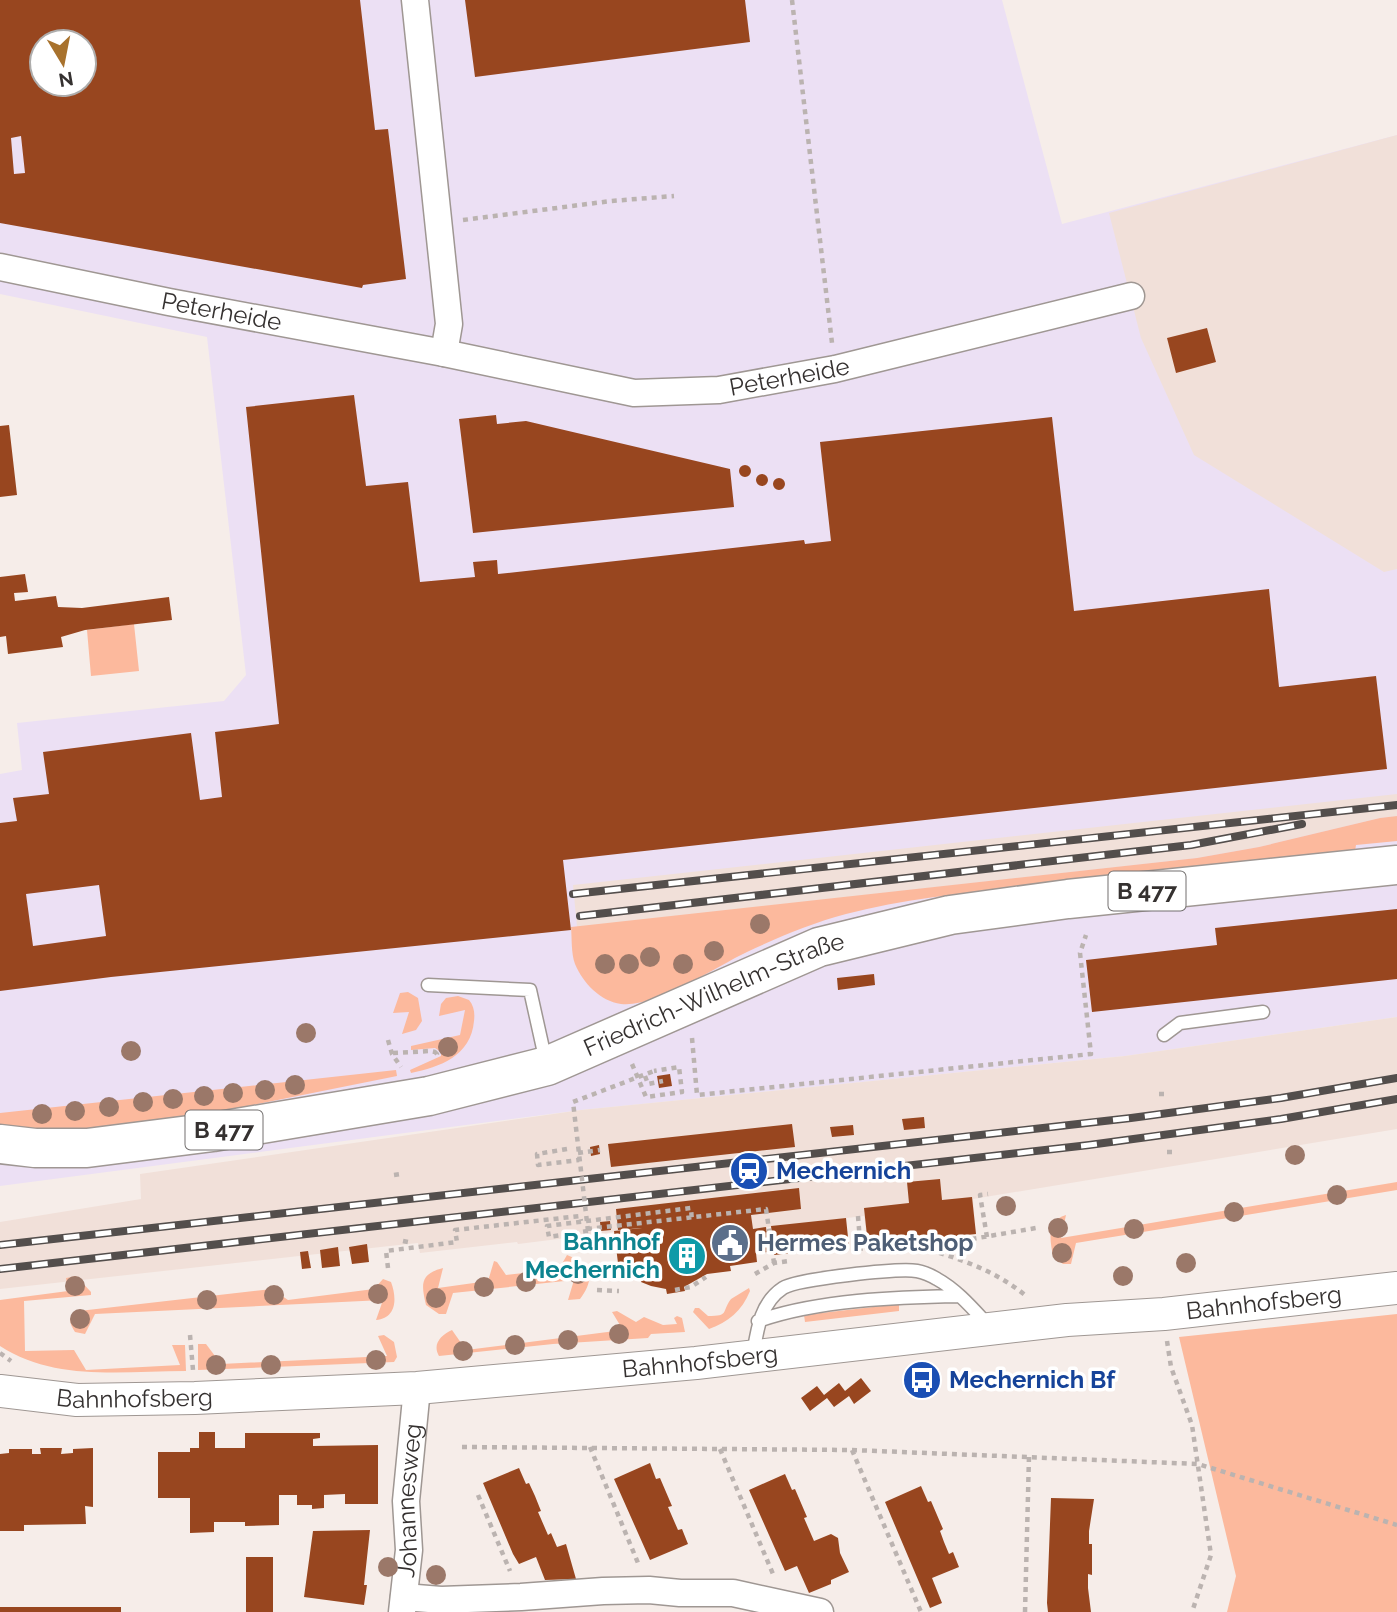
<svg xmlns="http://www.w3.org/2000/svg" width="1397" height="1612" font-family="Raleway,sans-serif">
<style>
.commercial{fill:#ece0f4;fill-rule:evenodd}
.built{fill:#f1e0d9}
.green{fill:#fcb99d}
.building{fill:#98461f;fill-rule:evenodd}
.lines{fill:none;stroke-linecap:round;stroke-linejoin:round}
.service-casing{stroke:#9f9793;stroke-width:15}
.minor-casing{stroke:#9f9793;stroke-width:29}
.tertiary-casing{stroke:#9f9793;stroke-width:34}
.primary-casing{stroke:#9f9793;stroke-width:41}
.path{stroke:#bbb3b0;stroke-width:4.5;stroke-dasharray:5 5;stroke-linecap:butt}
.service{stroke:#fff;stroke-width:12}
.minor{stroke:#fff;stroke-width:26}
.tertiary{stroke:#fff;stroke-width:32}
.primary{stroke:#fff;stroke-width:38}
.rail-casing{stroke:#534e4c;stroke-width:8}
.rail{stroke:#fff;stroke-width:5;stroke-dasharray:16;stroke-linecap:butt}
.path-bridge{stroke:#bbb3b0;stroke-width:4.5;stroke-dasharray:5 5;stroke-linecap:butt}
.tree{fill:#9b7869}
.labels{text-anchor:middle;stroke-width:7;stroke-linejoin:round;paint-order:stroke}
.shield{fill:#fff;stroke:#726f6e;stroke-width:2}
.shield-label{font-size:23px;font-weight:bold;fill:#353130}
.street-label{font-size:24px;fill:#353130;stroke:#fff}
.transit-label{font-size:24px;font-weight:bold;fill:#164399;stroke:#fff;text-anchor:start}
.culture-label{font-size:24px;font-weight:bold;fill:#0d838f;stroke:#fff;text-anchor:end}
.service-label{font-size:24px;font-weight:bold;fill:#4e5e75;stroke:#fff;text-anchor:start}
</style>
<rect width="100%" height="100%" fill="#f6ede9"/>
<!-- commercial -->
<path class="commercial" d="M0,0h1002l60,224 335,-89v882l-272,39 -544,54 -581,76v-412l22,-4 -5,-47 207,-22 22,-26 -39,-338 -207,-43zM42,42h42v42h-42z"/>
<!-- built -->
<path class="built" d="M1397,135v434l-13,3 -190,-117 -53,-117 -32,-125z
M1397,794v22l-17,2 -121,29 -62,11 -620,69 -4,-42z
M1397,1017v112l-424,70 3,35 -108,11 -4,-29 -111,13 -2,-14 -233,29 -1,-2 -97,11 -2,-10 -10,1 -408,45v-67l141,-23 -1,-25 441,-64 544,-54z"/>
<!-- green -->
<path class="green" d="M134,624l5,47 -48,5 -4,-46z
M1397,816v25l-41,4 -1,6c-101,12 -203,23 -305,34 -68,7 -138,11 -204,29 -34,9 -67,23 -99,38 -32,15 -91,56 -126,52 -21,-3 -38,-21 -46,-40 -4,-11 -3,-25 -4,-37l626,-69 62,-11 121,-29z
M408,992l10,6 4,23 -6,9 -14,4 7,-22 -16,1 7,-20z
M458,996l11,4c5,6 6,13 5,21 -3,35 -34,46 -63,52l-1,-3 31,-14v-4l-6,-4 -24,2v-4l49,-11 5,-25 -26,6 2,-12 5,-6z
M396,1070l1,6 -228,46 -114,9 -55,1v-19z
M1397,1182v8l-321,53 -5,21h-8l-10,-8c-3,-16 -7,-35 13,-41l-5,23z
M567,1255c24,9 29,23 13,44l-12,1 6,-20 -121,13 -7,21h-7l-13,-9c-5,-21 -6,-31 17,-37l-5,20 50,-7 6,-20 3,1 9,13 53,-6z
M76,1276l15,16v3l-67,6 1,50 49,-1 12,20 94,-5 -8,-20h13l1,26c-62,0 -131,11 -186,-25v-46l68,-9 -2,-13z
M383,1279l8,3c6,16 6,36 -15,38l7,-20 -288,14 -10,20 -10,-2c-5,-8 -7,-12 -1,-20l5,-1 193,-22 16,11 86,-11z
M749,1288l1,3c-8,20 -22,31 -41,38l-16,-17 2,-4h4l9,8c22,0 13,-4 23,-17z
M899,1304v7l-94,11 -1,-7z
M617,1311l19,11 8,-5 19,8 14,-1 -3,-6 3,-2 5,2 3,14 -34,2 -3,4 -95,6 -114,12c-7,-12 2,-21 13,-26l14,20 157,-20 -11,-18z
M1397,1314v298h-170l9,-36 -57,-239z
M384,1335l10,7 3,15 -3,5 -196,8v-26h8l15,20 166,-8 -9,-20z"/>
<!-- building -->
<path class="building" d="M0,0h360l15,130 13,-1 18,150 -43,6 -1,3 -362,-65zM42,42h42v42h-42zM21,136l4,37 -11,1 -3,-36z
M465,0h280l5,42 -275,35z
M1207,328l9,34 -40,11 -9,-35z
M354,395l12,91 42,-4 12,100 55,-5 -2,-15 24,-2 1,14 306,-34 1,4 26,-3 -11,-99 232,-25 22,194 195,-22 10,98 97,-11 11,93 -824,91 8,70 -460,47 -111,14v-168l17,-2 -4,-23 36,-4 -6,-42 148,-19 9,67 22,-3 -7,-65 64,-8 -33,-317zM99,885l7,51 -73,10 -7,-52z
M496,415l1,9 29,-3 204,48 4,38 -261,26 -14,-114z
M9,425l8,70 -17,2v-71z
M739 471a6 6 0 1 1 12 0a6 6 0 1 1-12 0Z
M756 480a6 6 0 1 1 12 0a6 6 0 1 1-12 0Z
M773 484a6 6 0 1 1 12 0a6 6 0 1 1-12 0Z
M25,574l3,18 -14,1 1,8 41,-5 2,11 24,1 87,-11 3,23 -87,10 -24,7 2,10 -55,7 -2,-18 -6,1v-60z
M1397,909v70l-305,33 -6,-52 131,-15 -2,-17z
M874,974l1,11 -37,5 -1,-12z
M670,1074l2,12 -13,2 -2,-12z
M924,1117l1,11 -21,2 -2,-11z
M792,1124l3,23 -184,20 -3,-23z
M853,1125l1,10 -22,2 -2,-10z
M599,1145l1,9 -9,2 -1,-9z
M940,1179l2,21 30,-3 4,37 -108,11 -4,-37 45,-5 -2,-21z
M799,1188l2,21 -50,6 2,14 13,-2 3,25 -13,1 1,9 -27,4 1,5 -24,3 -23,13 1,4 -18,3 -1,-5 -15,-3 -10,-4v-5l-21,2 -6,-48 28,-3 -24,2 -2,-21z
M846,1218l3,29 -75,8 -3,-29z
M610,1221l1,9 -10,1 -1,-9z
M367,1244l2,18 -17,2 -3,-17z
M338,1247l2,19 -18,2 -2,-18z
M308,1251l3,17 -9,1 -2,-17z
M861,1378l10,13 -17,13 -5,-8 -15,11 -7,-9 -17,13 -9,-13 16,-12 7,9 15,-12 6,8z
M199,1432h16v16h30v-15h75v5l-7,1v7l65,-1v59h-33v-10l-21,1v13l-12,1v-4h-15v-10h-18v30l-34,1v-4h-31v10l-24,1v-35h-32v-46h32v-4h9z
M40,1448h22l-1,6 12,-1v-4l20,-1v59l-8,-1 1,18 -62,1v6h-24v-77l9,-1v-4h23v5h9z
M650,1463l6,16 4,-1 12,28 -4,1 10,23 4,-1 6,15 -38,16 -36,-81z
M519,1468l7,16 3,-1 6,13 6,15 -3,1 10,23 3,-2 6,14 9,-3 10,35 -31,1 -9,-23 -17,7 -6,-10 -30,-71z
M785,1474l7,16 3,-1 12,28 -3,1 10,23 17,-7 7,4 2,15 9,19 -18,8v4l-22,9 -12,-27 -12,5 -36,-81z
M921,1486l7,16 3,-1 12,28 -3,2 4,11 5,12 4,-2 6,15 -27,11 10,25 -12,5 -45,-106z
M1051,1498l43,1 -5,32v13h3v31l-4,-1v14l3,24h-43l-1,-9z
M370,1530l-6,55h3l-3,20 -60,-8 9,-66z
M246,1557h27v55h-27z
M0,1607h121v5h-121z"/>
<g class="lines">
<defs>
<path id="service" d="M428,985l102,5 16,72
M1164,1035l16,-12 83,-11
M758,1321c59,-21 139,-24 202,-25
M753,1355c4,-24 7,-52 30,-67 14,-9 115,-20 134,-17 6,1 15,5 20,8 20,11 36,30 52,47"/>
<g id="minor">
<path d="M415,0l34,324 -5,29"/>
<path id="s1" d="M0,267l169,35 275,51 190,40 85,-3 116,-21 296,-73"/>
<path d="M404,1597l37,3 80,-3 82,-6 46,-1 31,3h53l87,19"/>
<path id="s2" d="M402,1612l7,-62 -3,-49 11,-113"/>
</g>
<g id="tertiary">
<path id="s3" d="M0,1391l77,9 118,-2 222,-10 279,-25 371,-43 97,-6 233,-26"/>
</g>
<g id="primary">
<path id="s4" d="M0,1144l35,4h52l126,-16 216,-36 118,-30 272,-119 131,-32 118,-16 329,-34"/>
</g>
</defs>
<!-- service casing -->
<use href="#service" class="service-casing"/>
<!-- minor casing -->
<use href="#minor" class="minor-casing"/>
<!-- tertiary casing -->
<use href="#tertiary" class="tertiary-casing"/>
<!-- primary casing -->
<use href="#primary" class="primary-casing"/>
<!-- path -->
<path class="path" d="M792,0l40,343
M463,220l148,-19 63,-5
M692,1038l5,57 394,-41 -11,-101 6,-18
M388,1040l4,14 9,13
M393,1053l37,-2 5,1 2,2 -2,4
M632,1064l14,33 36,-5 -3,-25 -25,4
M645,1076l3,8 15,-3
M1159,1094h7
M567,1149l-30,5 1,11 41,-5
M1167,1152h6
M578,1153l22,-3
M394,1175l7,-1
M858,1216l3,38
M587,1229l179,-20 8,54
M588,1231l-39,6 -2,-11 144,-18 1,14
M987,1237l-7,-42 8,-1
M403,1241l5,1
M902,1247l64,-7 70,-12
M920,1247c38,11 74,23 105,48
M388,1268l-2,-17 71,-9 -2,-12 125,-14 1,5
M755,1274l19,-11 15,-2
M597,1290l22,1
M675,1290l16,-3 15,-10
M190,1335l3,35
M1167,1341l4,26 21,58 19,130 -19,57
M0,1353l11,8
M462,1447l390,3 346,14 199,61
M590,1447l48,116
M720,1449l53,125
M852,1450l69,162
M478,1495l32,76
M1025,1612l4,-156"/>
<!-- service -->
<use href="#service" class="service"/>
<!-- minor -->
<use href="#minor" class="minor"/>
<!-- tertiary -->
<use href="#tertiary" class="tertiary"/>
<!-- primary -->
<use href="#primary" class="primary"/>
<defs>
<path id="rail" d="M573,894l824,-89
M580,916l611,-71 111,-21
M0,1245l1131,-127 150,-20 116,-20
M0,1269l1089,-124 192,-26 116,-20"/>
</defs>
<!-- rail casing -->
<use href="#rail" class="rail-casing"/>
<!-- rail -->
<use href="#rail" class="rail"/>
<!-- path-bridge -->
<path class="path-bridge" d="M588,1231l-15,-129 81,-31"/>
</g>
<!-- trees -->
<g class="tree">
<circle cx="760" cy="924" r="10"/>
<circle cx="714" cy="951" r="10"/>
<circle cx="650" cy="957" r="10"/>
<circle cx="605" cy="964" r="10"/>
<circle cx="629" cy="964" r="10"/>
<circle cx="683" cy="964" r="10"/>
<circle cx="306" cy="1033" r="10"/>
<circle cx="448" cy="1047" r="10"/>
<circle cx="131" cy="1051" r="10"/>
<circle cx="295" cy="1085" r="10"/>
<circle cx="265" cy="1090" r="10"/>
<circle cx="233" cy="1093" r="10"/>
<circle cx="204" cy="1096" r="10"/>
<circle cx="173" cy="1099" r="10"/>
<circle cx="143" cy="1102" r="10"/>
<circle cx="109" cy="1107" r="10"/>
<circle cx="75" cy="1111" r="10"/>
<circle cx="42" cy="1114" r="10"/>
<circle cx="1295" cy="1155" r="10"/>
<circle cx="1337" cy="1195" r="10"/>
<circle cx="1006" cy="1206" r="10"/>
<circle cx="1234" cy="1212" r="10"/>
<circle cx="1058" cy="1228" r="10"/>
<circle cx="1134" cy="1229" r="10"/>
<circle cx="1062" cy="1253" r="10"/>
<circle cx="1186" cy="1263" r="10"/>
<circle cx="578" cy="1274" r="10"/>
<circle cx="1123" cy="1276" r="10"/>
<circle cx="526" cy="1282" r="10"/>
<circle cx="75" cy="1286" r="10"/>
<circle cx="484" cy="1287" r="10"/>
<circle cx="378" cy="1294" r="10"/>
<circle cx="274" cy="1295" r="10"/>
<circle cx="436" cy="1298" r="10"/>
<circle cx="207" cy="1300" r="10"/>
<circle cx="80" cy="1319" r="10"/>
<circle cx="619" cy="1334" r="10"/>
<circle cx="568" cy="1340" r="10"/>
<circle cx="515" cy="1345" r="10"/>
<circle cx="463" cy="1351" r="10"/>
<circle cx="376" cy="1360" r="10"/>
<circle cx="216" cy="1365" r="10"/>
<circle cx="271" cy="1365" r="10"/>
<circle cx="388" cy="1567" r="10"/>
<circle cx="436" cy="1575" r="10"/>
</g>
<!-- icons -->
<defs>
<symbol id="station-disc" viewBox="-11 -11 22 22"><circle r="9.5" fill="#1a4fb4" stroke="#fff"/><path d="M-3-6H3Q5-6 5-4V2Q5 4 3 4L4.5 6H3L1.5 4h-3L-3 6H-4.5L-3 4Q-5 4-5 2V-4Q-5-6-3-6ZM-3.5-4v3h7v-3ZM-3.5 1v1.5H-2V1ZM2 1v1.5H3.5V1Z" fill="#fff"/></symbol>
<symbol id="civic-disc" viewBox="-11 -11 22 22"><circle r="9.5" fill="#5c6f8a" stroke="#fff"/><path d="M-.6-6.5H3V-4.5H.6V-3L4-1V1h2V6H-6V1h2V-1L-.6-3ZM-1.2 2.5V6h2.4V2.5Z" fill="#fff"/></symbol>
<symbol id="building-disc" viewBox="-11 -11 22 22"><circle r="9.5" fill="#0f9aa8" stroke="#fff"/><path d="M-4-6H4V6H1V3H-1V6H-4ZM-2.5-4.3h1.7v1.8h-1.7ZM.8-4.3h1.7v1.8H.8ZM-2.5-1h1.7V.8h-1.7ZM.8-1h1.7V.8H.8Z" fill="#fff"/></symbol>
<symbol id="bus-disc" viewBox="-11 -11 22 22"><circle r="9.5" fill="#1a4fb4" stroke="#fff"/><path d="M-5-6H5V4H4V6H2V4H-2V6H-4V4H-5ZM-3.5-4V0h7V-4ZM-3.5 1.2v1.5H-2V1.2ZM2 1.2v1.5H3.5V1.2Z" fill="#fff"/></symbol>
</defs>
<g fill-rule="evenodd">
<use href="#station-disc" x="727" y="1149" width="44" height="44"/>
<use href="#civic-disc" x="708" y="1221" width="44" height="44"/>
<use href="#building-disc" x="665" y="1234" width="44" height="44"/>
<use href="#bus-disc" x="900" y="1358" width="44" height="44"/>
</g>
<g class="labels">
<!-- shield labels -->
<g class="shield">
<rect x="1108.5" y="871.5" width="77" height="39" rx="5"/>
<rect x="185.5" y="1110.5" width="77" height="39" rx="5"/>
</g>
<g class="shield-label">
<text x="1147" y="899">B 477</text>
<text x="224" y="1138">B 477</text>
</g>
<!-- street labels -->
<g class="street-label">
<text dy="8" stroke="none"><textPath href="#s1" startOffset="226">Peterheide</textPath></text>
<text dy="8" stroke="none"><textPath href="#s1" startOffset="803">Peterheide</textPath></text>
<text dy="8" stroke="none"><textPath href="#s4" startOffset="737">Friedrich-Wilhelm-Straße</textPath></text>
<text dy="8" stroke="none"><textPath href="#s3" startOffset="1269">Bahnhofsberg</textPath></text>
<text dy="8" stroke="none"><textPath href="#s3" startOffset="702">Bahnhofsberg</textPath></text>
<text dy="8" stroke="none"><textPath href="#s3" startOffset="135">Bahnhofsberg</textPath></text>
<text dy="8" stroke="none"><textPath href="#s2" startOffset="112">Johannesweg</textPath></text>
</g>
<!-- transit labels -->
<g class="transit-label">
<text x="776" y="1179">Mechernich</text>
<text x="949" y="1388">Mechernich Bf</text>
</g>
<!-- culture labels -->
<g class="culture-label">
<text x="660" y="1250">Bahnhof<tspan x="660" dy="28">Mechernich</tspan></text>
</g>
<!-- service labels -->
<g class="service-label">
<text x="757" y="1251">Hermes Paketshop</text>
</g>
</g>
<!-- north arrow -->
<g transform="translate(63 63) rotate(170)"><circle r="33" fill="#ffffff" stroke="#aeadac" stroke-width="2"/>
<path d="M0-5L12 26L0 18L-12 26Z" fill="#a8722d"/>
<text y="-10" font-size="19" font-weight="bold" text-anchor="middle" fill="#353130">N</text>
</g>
</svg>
